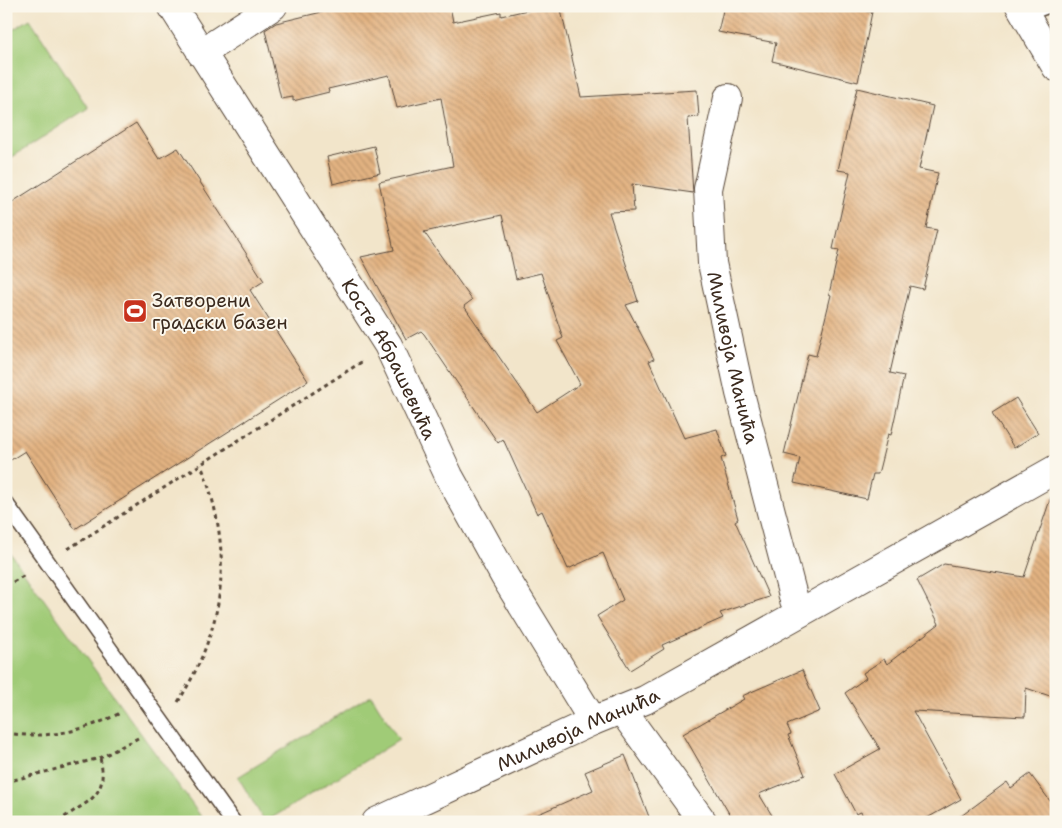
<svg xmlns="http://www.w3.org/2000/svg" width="1062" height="828" font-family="'Shantell Sans',sans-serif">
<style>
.grass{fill:#a0cb77;stroke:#6e7a4a}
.building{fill:url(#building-back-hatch);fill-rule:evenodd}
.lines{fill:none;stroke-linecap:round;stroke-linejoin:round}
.lane-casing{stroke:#564638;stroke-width:18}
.street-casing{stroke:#564638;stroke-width:30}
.path{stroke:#564638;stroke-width:3;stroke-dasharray:4 4;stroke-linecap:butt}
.lane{stroke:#fff;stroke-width:15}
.street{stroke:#fff;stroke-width:28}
.labels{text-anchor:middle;stroke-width:4;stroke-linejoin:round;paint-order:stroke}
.poi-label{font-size:19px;fill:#3b2a1e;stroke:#fbf7ec;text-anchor:start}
.street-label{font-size:19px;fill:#3b2a1e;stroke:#fbf7ec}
</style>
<defs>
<pattern id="building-back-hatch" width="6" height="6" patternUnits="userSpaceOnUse" patternTransform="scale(1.25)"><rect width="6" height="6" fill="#e3b382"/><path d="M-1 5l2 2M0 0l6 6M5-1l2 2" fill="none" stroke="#b9926a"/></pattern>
</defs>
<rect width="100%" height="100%" fill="#fbf7ec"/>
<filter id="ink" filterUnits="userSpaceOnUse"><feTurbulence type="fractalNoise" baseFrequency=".02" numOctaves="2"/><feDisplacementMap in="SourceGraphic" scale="10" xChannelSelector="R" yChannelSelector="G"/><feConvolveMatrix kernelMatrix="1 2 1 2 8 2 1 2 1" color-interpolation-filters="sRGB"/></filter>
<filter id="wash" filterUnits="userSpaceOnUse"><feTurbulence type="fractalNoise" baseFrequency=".0096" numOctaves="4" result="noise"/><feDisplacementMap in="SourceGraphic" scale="20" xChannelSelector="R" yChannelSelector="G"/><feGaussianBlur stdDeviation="1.12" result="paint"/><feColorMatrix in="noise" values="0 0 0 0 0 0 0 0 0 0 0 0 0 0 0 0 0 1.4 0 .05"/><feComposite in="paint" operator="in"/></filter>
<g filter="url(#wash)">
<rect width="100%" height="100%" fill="#f2e5ca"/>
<!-- grass -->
<path class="grass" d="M30,19l58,89 -82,53v-127z
M6,547l196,271 1,4h-197z
M371,695l28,45 -134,82 -27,-45z"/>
<g id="blocks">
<!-- building -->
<path class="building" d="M347,6h26l1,7 29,-7h47l3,16 48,-10v4l44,-10h15l21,91 116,-7 2,27 -11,1 5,75 -61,-9 2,27 -25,1 29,89 -12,4 28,54 -5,2 35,77 33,-9 9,27 -5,2 17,61 -3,2 34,76 -49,16 3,5 -61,27 2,4 -34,21 -33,-54 26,-16 -20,-47 -35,16 -26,-58 -5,3 -34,-75 -5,4 -74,-109 -3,-3 -15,8 -45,-82 33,-7 -15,-68 74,-16 -12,-68 -44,10 -8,-33 -61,14 1,3 -36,9v-4l-12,2 -16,-69 11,-7zM502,215l14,64 25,-6 22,65 -6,3 23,43 -43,28 -73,-106 8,-6 -48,-68z
M724,6h142v5l6,1 -14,70 -86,-21 4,-18 -58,-11z
M857,88l76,18 -14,63 19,4 -12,55 11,2 -14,59 -13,-3 -20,87 14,3 -13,59 -3,-1 -10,40h-5l-6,25 -73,-16 6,-25 -16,-4 24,-100 8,2 15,-61 -2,-1 10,-44 -6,-1 17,-77 -12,-2z
M136,123l23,36 19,-11 86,133 -14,9 58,91 -233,148 -50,-78 -19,12v-257z
M374,146l6,27 -47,11 -6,-27z
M1016,398l22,35 -24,15 -22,-35z
M1051,497l5,1v200l-30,-10 -1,29 -112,-6 48,88 -41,23h-54l-5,-10 -5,2 -21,-40 45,-25 -35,-56 21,-15 -3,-5 21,-14 3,5 52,-40 -22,-44 27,-16 80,13z
M802,670l18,41 -33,14 4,9 -3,1 17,40 -46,19 17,28h-42l-51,-88 61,-35 -2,-3z
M625,755l26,67h-131l73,-32 -8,-18z
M1030,774l26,35v13h-103l54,-40 4,6z"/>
</g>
</g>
<g filter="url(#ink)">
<use href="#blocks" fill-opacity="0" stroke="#564638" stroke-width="1"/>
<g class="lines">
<defs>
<path id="lane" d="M1024,14l22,-8
M6,504l227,318"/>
<g id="street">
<path id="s1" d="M172,6l216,339 61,131 56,101 88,144"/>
<path d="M1020,6l36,61"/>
<path d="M201,53l72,-47"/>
<path id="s2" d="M728,98l-20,91 4,74 28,130 54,207 6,11"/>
<path d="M621,709l82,113"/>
<path id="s3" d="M376,822l217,-101 52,-21 411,-231"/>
</g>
</defs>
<!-- lane casing -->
<use href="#lane" class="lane-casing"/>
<!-- street casing -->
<use href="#street" class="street-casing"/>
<!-- path -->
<path class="path" d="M68,549l295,-188
M6,586l19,-11
M178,702c49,-78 56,-152 23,-237
M6,733c41,6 77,-1 114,-20
M6,782l94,-24 38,-20
M58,822c26,-21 52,-22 42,-64"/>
<!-- lane -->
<use href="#lane" class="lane"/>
<!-- street -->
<use href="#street" class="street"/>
</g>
</g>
<!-- icons -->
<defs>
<symbol id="stadium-square" viewBox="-11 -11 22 22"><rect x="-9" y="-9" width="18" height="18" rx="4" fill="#c8321e" stroke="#fbf7ec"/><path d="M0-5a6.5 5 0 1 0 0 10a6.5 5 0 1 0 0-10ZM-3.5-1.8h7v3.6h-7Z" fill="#fff"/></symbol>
</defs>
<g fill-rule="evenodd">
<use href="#stadium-square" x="121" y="297" width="28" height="28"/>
</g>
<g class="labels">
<!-- poi labels -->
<g class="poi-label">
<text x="152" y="307">Затворени<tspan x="152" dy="22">градски базен</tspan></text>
</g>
<!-- street labels -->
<g class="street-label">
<text dy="7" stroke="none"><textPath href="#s2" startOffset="264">Миливоја Манића</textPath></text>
<text dy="7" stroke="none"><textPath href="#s1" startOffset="415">Косте Абрашевића</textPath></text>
<text dy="7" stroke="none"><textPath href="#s3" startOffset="222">Миливоја Манића</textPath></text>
</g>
</g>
<!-- margin -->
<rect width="1062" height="828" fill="none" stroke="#fbf7ec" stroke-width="25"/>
</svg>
